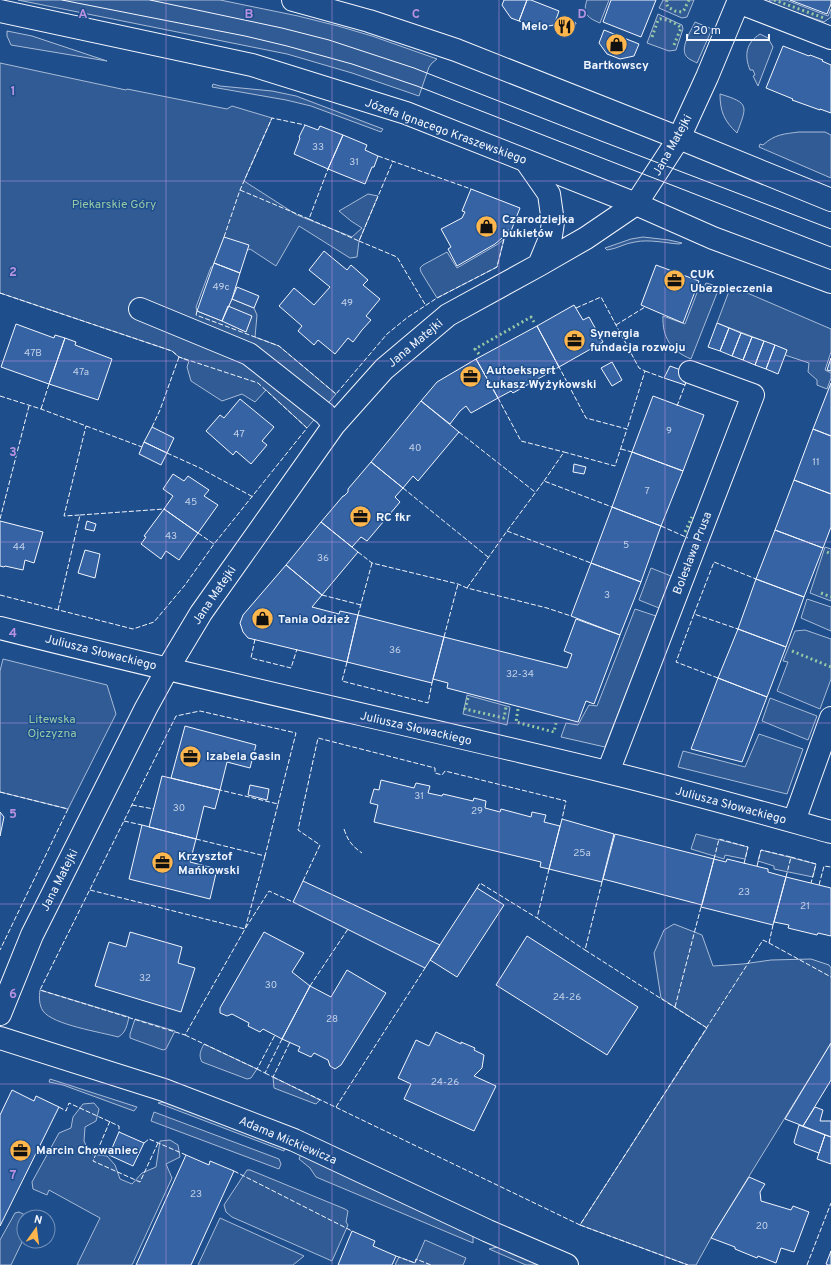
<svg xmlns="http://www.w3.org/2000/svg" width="831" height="1265" font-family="Overpass,sans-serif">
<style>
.green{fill:#305b95;stroke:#a8bbd7}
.building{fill:#3563a3;stroke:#f2f6ff}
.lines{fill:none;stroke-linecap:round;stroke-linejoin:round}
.minor-casing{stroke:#f2f6ff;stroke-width:24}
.tertiary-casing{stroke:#f2f6ff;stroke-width:24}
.primary-casing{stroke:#f2f6ff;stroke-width:24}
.minor{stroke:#1f4e8c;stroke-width:22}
.tertiary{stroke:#1f4e8c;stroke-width:22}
.primary{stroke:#1f4e8c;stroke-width:22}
.tram{stroke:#f2f6ff;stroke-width:1}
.hedge{stroke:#97c8a6;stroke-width:3;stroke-dasharray:2 3;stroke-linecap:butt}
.fence{stroke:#f2f6ff;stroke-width:1;stroke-dasharray:5 2;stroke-linecap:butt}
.grid{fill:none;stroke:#b691df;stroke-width:1;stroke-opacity:0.55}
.labels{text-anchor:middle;stroke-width:3;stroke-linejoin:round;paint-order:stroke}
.number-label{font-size:10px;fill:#c3d1e8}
.poi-label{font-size:12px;font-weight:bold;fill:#f2f6ff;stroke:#1f4e8c;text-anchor:start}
.street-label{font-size:12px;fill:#f2f6ff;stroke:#1f4e8c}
.park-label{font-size:12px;fill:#97c8a6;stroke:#1f4e8c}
.grid-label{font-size:13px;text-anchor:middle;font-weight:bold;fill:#b691df;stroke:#1f4e8c;stroke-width:3;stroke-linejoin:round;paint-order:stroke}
</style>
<rect width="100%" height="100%" fill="#1f4e8c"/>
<!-- green -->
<path class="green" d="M18,0h202l78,16 40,10 34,10 65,23 -5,4 -3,4 -10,29 -67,-23 -65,-19z
M587,0h22l-9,23c-12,-5 -18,-9 -13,-23z
M663,0h31l-7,17 -5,1 -23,-10z
M769,0h17l42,16 3,-7v8l-7,5 -52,-18z
M658,14l24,11 1,4 -7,21 -7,1 -22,-8z
M695,22l17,7 -15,34c-3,-2 -7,-3 -9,-5 -10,-8 3,-27 7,-36z
M7,31l25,5 75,25 -96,-16 -4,-9z
M760,34l8,4 5,9 -15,39 -5,-10 2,-1 -2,-5h-3c-6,-15 -4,-27 10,-36z
M0,63l126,27 1,-1 100,20 5,-3 40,12 -28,63 53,34 55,22 10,-9 -11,-7 -12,-10 29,-17 10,2 -19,45 -2,16 -7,1 -51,-32 -23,40 -26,-17 -39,18 -15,40 1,4 25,10 10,-22 22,9 3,7 -2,22 24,9 57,48 -29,34 -41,-38 -11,12 -13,-8 -20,7 -31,-20 -4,-14 2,-6 -10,-4 -7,-6 -172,-58z
M213,84l7,2 52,5 24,5 87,33 -2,3 -70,-26 -25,-6 -74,-13z
M720,94c30,9 27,12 17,39 -13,-12 -17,-22 -17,-39z
M799,132h26l6,3v43l-72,-31 1,-3 3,1c12,-11 21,-11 36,-13z
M643,237l26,3 13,3 -3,1c-14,-1 -30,-5 -44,-2 -10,1 -18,7 -28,8l-2,-2 26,-9z
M504,239l-7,28 -60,31 -16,-26 -1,-4 3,-3 24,-13 10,16 41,-24z
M706,283l7,2 4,8 -26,66c-20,-8 -29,-22 -28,-43l22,8 15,-39 4,2z
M731,286l100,43v23l-6,18 6,3v5l-4,11 -10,-4v-5l-9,-8 1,-9 -24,-8 2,-5 -70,-27z
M825,547l6,2v52l-21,-8z
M651,568l20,8 -12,32 -20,-8z
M807,599l24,8v24l-30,-13z
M635,609l21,7 -51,131 -44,-10 5,-14 12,2 11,-20 8,1z
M805,630l26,9v40l-11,30 -43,-18 11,-29 -5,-1 12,-30z
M3,659l104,26 9,29 -48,95 -68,-17v-121z
M467,695l43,12 -3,18 -44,-11z
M770,698l47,18 -9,24 -46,-19z
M759,734l44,15 -16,45 -109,-27 5,-16 62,16z
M696,834l52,13 -3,12 -20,-4 -1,4 -33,-10z
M761,850l55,14 -3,13 -39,-8v-3l-16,-5z
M674,924l28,11 11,31 30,-2 28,-4 40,-1 18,6 2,3v75l-120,195 -15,27h-8l-108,-40 127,-197 -46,-30 -7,-45 10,-23z
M40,990l89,27c-2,8 -3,16 -11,20 -17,-5 -65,-12 -75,-26 -4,-6 -4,-14 -3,-21z
M135,1019l40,12 -9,18 -3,1 -33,-12v-4z
M204,1044l53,25 -6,9 -4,1 -45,-17c-4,-7 -1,-12 2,-18z
M273,1077l47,23 -4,4 -3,-1 -39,-15z
M50,1079l87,28 -3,4 -71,-26 -14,-3z
M162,1102l39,12 84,33 -1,4 -126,-48z
M94,1103l5,6 -3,12 -11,6 -1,14 6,13 17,2 8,9 5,14 12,5 10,-11 14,-6 4,-26 10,-1 8,5 2,12 -14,7 6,14 -40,87h-55l23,-47 -51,-28 -2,5 -14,-6 -1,-7 27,-49 12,-5 2,-11 10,-13z
M154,1112l125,47 2,5 -2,5 -128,-48z
M301,1154l172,81v8l-157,-66 -6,-9 -11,-9z
M247,1170h3l95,39 3,2 -2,11 2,3 -16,36 -100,-44 -6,-5 -2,-7z
M19,1212l10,5h-5v21l-13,27h-11v-25l15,-27z
M220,1218l84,38 -11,9h-95z
M425,1240l41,18 -3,7h-68l4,-8 16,6z
M497,1247l42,18h-13l-37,-16z"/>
<!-- building -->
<path class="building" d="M504,0h23l-8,21 -8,-3 -5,-7 -4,-6z
M527,0h4l28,11 -5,14 -16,3 -19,-7z
M611,0h45l-15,37 -38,-15z
M790,0h41v4l-4,10z
M568,19l8,4 -5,12 -8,-3z
M604,30l35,14 -5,12 -14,3 -13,-5 -8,-11z
M783,46l26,10 1,-1 13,5 -1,1 9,4v48l-11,-4v1l-28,-10 1,-1 -27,-11z
M305,125l13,5 2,-4 23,9 -15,34 -34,-15 6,-16 -1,-1z
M343,135l24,10 -2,5 13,6 -4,11h-2l-7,17 -37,-15z
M471,189l49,19 -9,23 -3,-1 -6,8 -7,6 -38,22 -9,-17 3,-2 -10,-18 21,-11 3,-6 -3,-1z
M224,237l25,8 -9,28 -26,-10z
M324,251l23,19 4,-5 17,15 -5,5 17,14 -14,17 5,4 -9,10 -9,12 -5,-4 -13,16 -17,-14 -4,5 -16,-14 4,-5 -23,-20 15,-18 20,17 16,-18 -21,-17z
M214,263l26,10 -8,26 -10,22 -25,-10z
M656,265l43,16 -16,42 -42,-18z
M237,287l22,9 -5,12 -22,-9z
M574,305l9,15 6,-3 14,25 -44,25 -22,-41z
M228,306l24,10 -6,16 -24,-11z
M717,323l12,5 -9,23 -12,-4z
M16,324l38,14 1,-3 10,3 -16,46 -48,-17z
M537,326l22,41 -46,26 -2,-2 -13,7 -22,-39z
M729,328l12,5 -9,23 -12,-5z
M741,333l11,4 -9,23 -11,-4z
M752,337l12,4 -9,24 -12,-5z
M65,338l11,4 -1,3 37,14 -14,41 -49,-16z
M764,341l11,4 -9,24 -11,-4z
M775,345l12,5 -9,24 -12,-5z
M831,358v13l-4,-1z
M476,359l22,39 -27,15 -5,-7 -6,5 -10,13 -29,-23 16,-19z
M612,362l10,18 -10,6 -11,-18z
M670,366l19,7 -4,12 -21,-7z
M831,383v53l-18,-7z
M653,396l51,19 -21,56 -51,-19z
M240,399l34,28 -12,14 5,4 -16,19 -15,-13 -3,4 -27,-24 14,-16 4,3z
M421,401l38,31 -41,49 -5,-5 -10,12 -32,-26z
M152,427l22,11 -7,15 -23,-11z
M813,429l18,7v58l-37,-14z
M144,442l23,11 -6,12 -22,-11z
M632,452l51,19 -22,55 -49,-19z
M371,462l32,26 -8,9 5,5 -33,39 -6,-4 -9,10 -31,-25 22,-26h1l4,-4v-3z
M574,464l12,3 -2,7 -11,-2z
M173,474l11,7 4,-5 21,14 -5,6 14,9 -20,28 -34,-24 9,-13 -10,-7z
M794,480l37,14v33l-8,21 -48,-18z
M612,507l49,19 -20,56 -50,-19z
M164,509l34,24 -19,27 -13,-9 -5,8 -20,-15 5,-7 -2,-1z
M0,521l43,11 -9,31 -9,-3 -2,10 -18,-4 -1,1 -4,-1z
M87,521l9,3 -2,7 -9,-2z
M321,522l37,30 -36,43 -36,-30z
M775,530l48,18 -19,49 -48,-18z
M85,550l15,4 -5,24 -17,-5z
M591,563l50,19 -21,53 -49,-19z
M286,565l36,30 -10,12 27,7 1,-3 18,4 -11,47 -99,-24 -5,-6 -3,-9 3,-8z
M756,579l48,18 -18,50 -48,-18z
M358,615l86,22 -12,46 -85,-21z
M576,619l44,16 -26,69 -8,-3 -8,21 -131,-34 1,-5 -15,-4 11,-42 123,31 5,-14 -8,-3z
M738,629l48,18 -19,50 -49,-19z
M718,678l49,19 -25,65 -51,-13z
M185,726l71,19 -6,23 -23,-6 -7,28 -49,-12z
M162,776l58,14 -5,19 -11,-3 -8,33 -47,-12z
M381,780l33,8 2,-5 14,3 -2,7 14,3 1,-2 30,7 1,-3 12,3 -1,7 15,4 1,-3 30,8 1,-5 14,3 -2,7 16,4 -11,43 -9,-2 1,-5 -167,-40 4,-17 -8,-2 4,-14 5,1z
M250,785l19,4 -2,11 -19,-5z
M0,812l4,5 -4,19z
M562,819l52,15 -12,48 -53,-13z
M142,825l54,14 -6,23 27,7 -7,30 -81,-20z
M615,834l99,25 -12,46 -99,-26z
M714,859l12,3 1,-3 41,10v3l18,5 -13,48 -72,-18z
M786,877l45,11v48l-13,-3 -1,2 -29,-7 1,-3 -15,-3z
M303,881l137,64 -15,23 -132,-66z
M477,888l27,17 -47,72 -27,-17z
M130,932l52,15 -4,16 17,5 -14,44 -86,-26 14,-44 17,5z
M264,932l40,21 -12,19 18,14 -28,53 -19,-10 -3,3 -12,-6 1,-3 -17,-9 -5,2 -7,-3v-5z
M527,936l111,71 -31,48 -111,-70z
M347,970l39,23 -45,72 -6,4 -5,-3 -2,-6 -14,-7 -3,4 -13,-6 2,-4 -18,-8 28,-53 21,11z
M436,1032l25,12v-2l14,6 -1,2 10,5 -2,13 -8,8 22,10 -22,45 -70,-32 7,-15 -13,-6 18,-38 13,6z
M831,1043v37l-28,46 -18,-7z
M12,1090l22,11 2,-5 23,11 -59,119v-111z
M815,1107l8,3 -3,11h11v16l-28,-11z
M799,1125l26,10 -6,18 -24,-9 -1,-2z
M119,1132l25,11 -11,23 -24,-11z
M825,1135l6,2v27l-14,-5z
M186,1155l23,10 1,-4 24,10 -43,94h-55z
M749,1177l16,7 -5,8 1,9 30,9 2,-4 16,6 -15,40 -13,-4 -5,15 -18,-7 -1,2 -22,-9v-2l-24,-9z
M352,1231l23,10 -2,5 23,10 -4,9h-54z
M831,1251v14h-3l-2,-1z"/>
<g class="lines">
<defs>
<path id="minor" d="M738,2l93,36
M526,161l23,33 4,28 -2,14 -12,29
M140,309l109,45 76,60 9,11
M0,628c201,51 404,95 607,144 75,18 149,39 224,60
M608,772l145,-377 -63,-23
M794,821l37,-103
M0,1014l32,-79 114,-227 22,-40 33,-55 133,-188 50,-56 64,-54 91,-50 47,-27 50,-34 43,-66 28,-61 32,-77"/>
<path id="tertiary" d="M0,1038l164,52 130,50 194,91 79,34"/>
<path id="primary" d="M293,0l76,21 87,29 223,88 152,62
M0,11l252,54 154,48 230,91 77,34 118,44"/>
</defs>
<!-- minor casing -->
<use href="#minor" class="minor-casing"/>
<!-- tertiary casing -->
<use href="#tertiary" class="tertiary-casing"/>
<!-- primary casing -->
<use href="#primary" class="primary-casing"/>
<!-- minor -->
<use href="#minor" class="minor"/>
<!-- tertiary -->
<use href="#tertiary" class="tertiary"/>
<!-- primary -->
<use href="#primary" class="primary"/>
<!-- tram -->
<path class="tram" d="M62,0l183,36 42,10 65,18 65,22 414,161
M150,0l132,28 47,12 85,28 187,73 230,88"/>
<!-- hedge -->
<path class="hedge" d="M667,0l-1,3 2,4 7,4 7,1 2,-2 5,-10
M774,0l50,18
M652,37l6,-17 2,-1c7,0 16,4 21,9l-7,17
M479,354l-4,-5 56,-32 3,5
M685,532l7,-15
M827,552l4,2
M821,593l10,4
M792,651l39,16
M468,698l-3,11 39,9 2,-11
M518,709l-2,13 38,10 2,-9"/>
<!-- fence -->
<path class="fence" d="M378,156l93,33
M240,190l69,29 19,-50
M309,219l50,22 34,-80
M224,237l16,-47 32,-72 33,7
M359,241l38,16 29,49
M0,293l172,58 7,6 79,26 49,45 -93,116 -29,41 -31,37 -21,7 -133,-34
M576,308l25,-11 38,71 6,3 -18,58
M197,311l-1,4 83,31 57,48 51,-60 21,-17 29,-19 60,-31 7,-28 -2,-1
M616,325l29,-18
M645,371l19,7
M0,396l41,13 101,38
M498,398l23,43 43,11
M677,406l8,-21
M41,409l8,-25
M152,427l8,-17 19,-53
M459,432l76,60
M621,449l11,3
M167,453l33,15 53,29
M544,481l20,-29 51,14 12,-37 -41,-11 -27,-51
M403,488l85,69
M80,515l84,-6
M0,519l29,-113
M661,526l27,12
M507,531l84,32
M198,533l16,11
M358,552l14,11 86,21 9,4 80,20 24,8
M467,588l40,-57 37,-50 68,26
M322,595l39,10
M58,610l22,-95 -16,1 22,-90
M694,614l20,-52 42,17
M358,615l14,-52
M444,637l14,-53
M255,639l-4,19 40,10 6,-19
M347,662l-5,19 86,22 4,-20
M718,678l-42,-16 18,-48 44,15
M0,792l68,17 -68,141
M132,805l22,4
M124,821l18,4
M344,829c4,12 8,17 18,24
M196,839l69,17 13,-52 -58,-14
M265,856l-20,73 -60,106 -145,-45 136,-274 24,-5 96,22 -18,71
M791,857l25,7 -5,19
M714,859l5,-20 29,8 -4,17
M757,866l4,-16 30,7 -5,20
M549,869l-12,49 48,32
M303,881l17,-36 -22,-15 20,-92 117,30v5l7,2 3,-4 121,30 -4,18
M602,882l-17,68 122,78
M819,885l5,-19 7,1
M477,888l3,-5 57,35
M90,890l155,39 24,-38 24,11
M769,943l62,34
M310,986l38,-57
M675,1007l26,-100
M185,1035l72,34 18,-34
M257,1069l8,4 17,-34
M265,1073l8,4 17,-35
M273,1077l307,148 183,-285 6,3 4,-18
M59,1107l7,4 3,-8 50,23v6
M336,1107l89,-139
M110,1121l-17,40 47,21 18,-39
M144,1143l5,-4 37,16
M234,1171l118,60
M580,1225l108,40
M396,1256l19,7 1,-4 15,6
M807,1265l24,-62"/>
</g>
<!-- grid -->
<path class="grid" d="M166,0v1265M332,0v1265M499,0v1265M665,0v1265M0,181h831M0,361h831M0,542h831M0,723h831M0,904h831M0,1084h831"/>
<!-- icons -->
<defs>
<symbol id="restaurant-disc" viewBox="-11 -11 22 22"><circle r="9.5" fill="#ffb74d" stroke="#1f4e8c"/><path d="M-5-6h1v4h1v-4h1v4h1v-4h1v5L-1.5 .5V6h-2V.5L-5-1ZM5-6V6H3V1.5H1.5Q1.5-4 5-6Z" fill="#111"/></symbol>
<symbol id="shop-disc" viewBox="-11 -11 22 22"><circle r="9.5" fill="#ffb74d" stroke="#1f4e8c"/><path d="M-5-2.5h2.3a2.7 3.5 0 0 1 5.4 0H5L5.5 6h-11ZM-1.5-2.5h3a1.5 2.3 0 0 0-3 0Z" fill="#111"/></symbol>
<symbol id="office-disc" viewBox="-11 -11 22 22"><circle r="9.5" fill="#ffb74d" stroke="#1f4e8c"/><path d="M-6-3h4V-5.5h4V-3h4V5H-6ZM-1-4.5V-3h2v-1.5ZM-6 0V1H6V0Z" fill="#111"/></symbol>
</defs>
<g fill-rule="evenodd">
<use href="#restaurant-disc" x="552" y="14" width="25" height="25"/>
<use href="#shop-disc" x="604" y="32" width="25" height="25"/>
<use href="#shop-disc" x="474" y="214" width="25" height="25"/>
<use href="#office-disc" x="662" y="268" width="25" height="25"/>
<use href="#office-disc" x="562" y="328" width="25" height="25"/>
<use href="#office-disc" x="458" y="364" width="25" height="25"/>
<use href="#office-disc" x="348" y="504" width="25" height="25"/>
<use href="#shop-disc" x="250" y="606" width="25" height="25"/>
<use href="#office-disc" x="178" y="744" width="25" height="25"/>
<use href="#office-disc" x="150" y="850" width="25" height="25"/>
<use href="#office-disc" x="8" y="1138" width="25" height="25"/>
</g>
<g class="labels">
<!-- number labels -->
<g class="number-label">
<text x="318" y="150">33</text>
<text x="354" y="165">31</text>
<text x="221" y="290">49c</text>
<text x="347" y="306">49</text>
<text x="33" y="356">47B</text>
<text x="81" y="375">47a</text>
<text x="669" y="434">9</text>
<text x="239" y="437">47</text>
<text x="415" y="451">40</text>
<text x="816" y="465">11</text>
<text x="647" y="494">7</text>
<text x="191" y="505">45</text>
<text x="171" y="539">43</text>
<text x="626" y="548">5</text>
<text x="19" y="550">44</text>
<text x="323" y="561">36</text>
<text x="607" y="598">3</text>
<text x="395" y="653">36</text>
<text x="520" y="677">32-34</text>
<text x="419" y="799">31</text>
<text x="179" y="811">30</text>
<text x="477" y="814">29</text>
<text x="582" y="856">25a</text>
<text x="744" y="895">23</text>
<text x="805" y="909">21</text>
<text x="145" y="981">32</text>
<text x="271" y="988">30</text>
<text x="567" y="1000">24-26</text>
<text x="332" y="1022">28</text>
<text x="445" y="1085">24-26</text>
<text x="196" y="1197">23</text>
<text x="762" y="1229">20</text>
</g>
<!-- poi labels -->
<g class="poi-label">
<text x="548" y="30" text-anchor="end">Melo</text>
<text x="616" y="69" text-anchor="middle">Bartkowscy</text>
<text x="502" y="223">Czarodziejka<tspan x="502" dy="14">bukietów</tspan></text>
<text x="690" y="278">CUK<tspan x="690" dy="14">Ubezpieczenia</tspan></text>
<text x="590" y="337">Synergia<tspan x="590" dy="14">fundacja rozwoju</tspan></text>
<text x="486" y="374">Autoekspert<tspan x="486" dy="14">Łukasz Wyżykowski</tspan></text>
<text x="376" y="521">RC fkr</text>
<text x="278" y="623">Tania Odzież</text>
<text x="206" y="760">Izabela Gasin</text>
<text x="178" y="860">Krzysztof<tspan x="178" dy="14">Mańkowski</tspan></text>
<text x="36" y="1154">Marcin Chowaniec</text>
</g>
<!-- street labels -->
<g class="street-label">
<text transform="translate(446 131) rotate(20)" y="4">Józefa Ignacego Kraszewskiego</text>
<text transform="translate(672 145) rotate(-61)" y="4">Jana Matejki</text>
<text transform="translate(415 343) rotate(-40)" y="4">Jana Matejki</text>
<text transform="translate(692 553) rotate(-69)" y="4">Bolesława Prusa</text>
<text transform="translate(214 595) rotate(-56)" y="4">Jana Matejki</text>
<text transform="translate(101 652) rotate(14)" y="4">Juliusza Słowackiego</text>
<text transform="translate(416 728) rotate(13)" y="4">Juliusza Słowackiego</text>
<text transform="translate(731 805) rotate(15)" y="4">Juliusza Słowackiego</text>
<text transform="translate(59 880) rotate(-63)" y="4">Jana Matejki</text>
<text transform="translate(288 1140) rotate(23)" y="4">Adama Mickiewicza</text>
</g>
<!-- park labels -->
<g class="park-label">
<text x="114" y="208">Piekarskie Góry</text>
<text x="52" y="723">Litewska<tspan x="52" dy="14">Ojczyzna</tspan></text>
</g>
</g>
<g class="grid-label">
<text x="83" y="18">A</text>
<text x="249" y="18">B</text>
<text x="416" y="18">C</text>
<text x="582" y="18">D</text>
<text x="13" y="95">1</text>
<text x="13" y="276">2</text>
<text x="13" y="456">3</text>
<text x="13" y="637">4</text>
<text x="13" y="818">5</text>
<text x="13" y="998">6</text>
<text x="13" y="1179">7</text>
</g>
<!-- north arrow -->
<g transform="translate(36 1229) rotate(14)"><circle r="19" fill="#1f4e8c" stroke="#7391ba"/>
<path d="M0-3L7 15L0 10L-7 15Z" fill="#ffb74d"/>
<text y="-6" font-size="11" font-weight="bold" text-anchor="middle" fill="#f2f6ff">N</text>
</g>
<!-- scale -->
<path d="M687 34v6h82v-6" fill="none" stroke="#f2f6ff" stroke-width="2"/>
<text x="693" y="34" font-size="12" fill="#f2f6ff" stroke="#1f4e8c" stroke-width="3" paint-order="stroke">20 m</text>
</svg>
